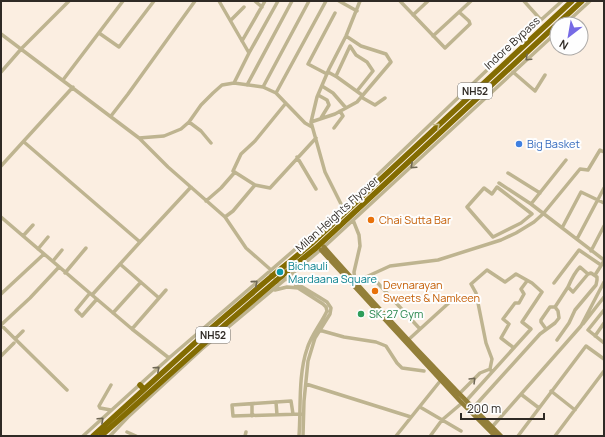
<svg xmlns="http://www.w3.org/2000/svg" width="605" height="437" font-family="Manrope,sans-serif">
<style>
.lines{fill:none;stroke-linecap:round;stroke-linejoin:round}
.minor{stroke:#beb490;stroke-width:3.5}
.major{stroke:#937f39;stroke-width:4.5}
.highway{stroke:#836c02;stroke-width:5.5}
.highway-bridge{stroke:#836c02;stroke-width:5.5}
.oneway{stroke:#6f6855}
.oneway2{stroke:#c7bc8d}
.shop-dot{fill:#3f7fe0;stroke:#fefefe;stroke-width:1.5}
.food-dot{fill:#e8710a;stroke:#fefefe;stroke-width:1.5}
.culture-dot{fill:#0f9aa8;stroke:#fefefe;stroke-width:1.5}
.leisure-dot{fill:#2e9e5b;stroke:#fefefe;stroke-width:1.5}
.labels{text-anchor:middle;stroke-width:4;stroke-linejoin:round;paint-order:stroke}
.shield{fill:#fefefe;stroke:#6d6a66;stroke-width:1}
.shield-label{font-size:10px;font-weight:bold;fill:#2f2a25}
.street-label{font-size:11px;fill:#2f2a25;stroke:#fefefe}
.shop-label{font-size:11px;fill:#366cbe;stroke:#fefefe;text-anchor:start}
.food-label{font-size:11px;fill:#c56008;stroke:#fefefe;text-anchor:start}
.culture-label{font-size:11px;fill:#0d838f;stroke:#fefefe;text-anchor:start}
.leisure-label{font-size:11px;fill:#27864d;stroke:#fefefe;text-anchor:start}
</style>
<rect width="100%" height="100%" fill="#fbeee1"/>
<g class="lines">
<!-- minor -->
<path class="minor" d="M219,1l30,52 -15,30
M255,1l7,6
M339,1l18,10
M400,1l45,47 25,-24 -1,-3 -10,-9
M524,1l17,19
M413,15l15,-14
M231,20l13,-13
M565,24l25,-23
M99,33l20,14 35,-46
M1,34l138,104 29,29 57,50 21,31 25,22
M433,36l38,-35
M242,41l23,-40
M249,53l29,-52
M1,72l21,-24 47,-47
M328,72l9,5 25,18
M513,72l22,19 10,-16
M327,74l-19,-10 27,-51
M336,76l14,-30 6,9 11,7 6,9 -16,20
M63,80l60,-79
M247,85l45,-84
M322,86l11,7 13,15
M263,87l46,-86
M276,93l50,-92
M318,95l9,5 2,5 -8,13
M361,97l14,8 10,-7
M286,103l-31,38 -14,13 -8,17 22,14 15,3 46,-50
M111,116l17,-22 67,-93
M189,122l12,9 10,12
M311,122l24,-8 22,-12 34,-40 -5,-8 -25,-8 -15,-10
M334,128l9,-12 -3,-5
M139,138l25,-2 17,-7 8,-7 12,-17 12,-12 9,-8 12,-2 29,4 13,6 29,30 7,4
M297,157l19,32
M1,166l72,-79
M508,173l32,20
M499,183l32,21 73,56
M497,187l35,27 -11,9 -28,14 -26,-30 17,-19 8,6z
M206,201l15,-13 14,-16
M531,204l35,-44
M343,208l-18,-36 -14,-50 6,-25 12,-28 17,-33 14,-35
M1,217l91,78 48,-53 -116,-100
M225,217l8,-6 22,-26
M353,220l6,15 1,11 -6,26 1,9
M562,228l19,-36 23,11
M23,236l10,-11
M577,239l27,-51
M140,242l51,-55
M38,249l10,-12
M591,251l13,-25
M53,261l9,-11
M120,264l39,34
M59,267l-29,31 -29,27 66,65
M65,273l21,-25
M595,275l9,-14
M279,276l20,9 20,12 8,5 4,6 -1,6 -15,24 -7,23 -4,40 -1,35
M366,277l9,3 45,49
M355,279l11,-2 24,-11 48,-6 63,-20 15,-7 18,-11 9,-8 37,-45 8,1 12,-20 4,2
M554,283l25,-33 22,15
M295,284l3,4 25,16 3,3 1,4c-6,13 -16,24 -20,38 -9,26 -6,60 -8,87
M568,287c3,-7 6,-14 12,-20l8,7
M275,290l12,-3 11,1
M1,294l43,-40
M92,295l40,34 37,29
M604,310l-16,20 16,13
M113,313l28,-31
M80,314l-4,-4 14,-17
M82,316l15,-17
M583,324l21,-27
M132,329l34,-39
M546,329l-5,-7v-2l9,-13h5l13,-20 5,5 15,-18 3,-1 6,4v3l-1,5 -21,25 -6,13 -12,17
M319,330l25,7 32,5 10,4 11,17 5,5 22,3
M595,336l9,-13
M15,339l8,-8
M407,341l45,-41
M514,348l-13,-10 8,-14 -6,-5 12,-16h4l5,-9 -3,-5 6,-8
M1,356l13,-13
M306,384l105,33
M551,391l24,19
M459,394l21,-21 10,-4
M522,395l17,13
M466,401l65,-72 -9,-7 20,-30 -10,-9 -16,-9 -11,8 -18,-12 -16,14 5,9 10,50 6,16 -2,10 2,3
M276,402l1,13
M252,404v12
M420,407l41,24
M473,408l67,-74 15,-11 4,-5 -1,-7 -3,-4
M111,410l-11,-2 -1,-2 12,-21
M293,414l-2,-13 -59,4 1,11 69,-2
M492,427l89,-101 23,-44
M127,432l9,4
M431,435l11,-15 20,-17
M83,436l86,-78 174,-150 167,-160 52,-47
M110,436l18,-19 74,-68 122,-102 233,-215
M245,436l1,-4
M396,436l45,-56
M518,436l68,-90 18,13
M555,436l49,-65"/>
<!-- major -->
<path class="major" d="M324,247c57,65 116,128 177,189
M321,250l139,151 35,35"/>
<!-- highway -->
<path class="highway" d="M287,264l24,-20 261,-243
M290,269l26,-21 266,-247
M140,385l4,4
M93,436l115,-105 64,-55
M101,436l126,-113 49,-42"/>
<!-- highway-bridge -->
<path class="highway-bridge" d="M272,276l15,-12
M276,281l14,-12"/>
</g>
<!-- one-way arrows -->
<defs><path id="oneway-chevron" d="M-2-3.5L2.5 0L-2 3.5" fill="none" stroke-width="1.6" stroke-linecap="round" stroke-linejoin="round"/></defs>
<g class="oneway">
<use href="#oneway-chevron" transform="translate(528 58) rotate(137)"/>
<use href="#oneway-chevron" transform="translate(413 166) rotate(138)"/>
<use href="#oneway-chevron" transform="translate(255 283) rotate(-41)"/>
<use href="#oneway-chevron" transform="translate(157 369) rotate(-42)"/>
<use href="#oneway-chevron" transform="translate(473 380) rotate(-45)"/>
<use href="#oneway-chevron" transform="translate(101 420) rotate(-43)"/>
</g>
<use class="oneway2" href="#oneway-chevron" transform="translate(437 126) rotate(-43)"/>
<!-- markers -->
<circle class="shop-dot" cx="519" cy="144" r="4"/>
<g class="food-dot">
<circle cx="371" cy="220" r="4"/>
<circle cx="375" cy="291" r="4"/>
</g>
<circle class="culture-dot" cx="280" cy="272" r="4"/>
<circle class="leisure-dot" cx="361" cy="314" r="4"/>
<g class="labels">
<!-- shield labels -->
<g class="shield">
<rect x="458" y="83" width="34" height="16" rx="3"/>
<rect x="196" y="327" width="34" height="16" rx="3"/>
</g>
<g class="shield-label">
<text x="475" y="95">NH52</text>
<text x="213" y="339">NH52</text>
</g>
<!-- street labels -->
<g class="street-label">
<text transform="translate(512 43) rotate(-43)" y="4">Indore Bypass</text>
<text transform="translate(337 214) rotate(-42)" y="4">Milan Heights Flyover</text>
</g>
<!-- shop labels -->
<g class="shop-label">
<text x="527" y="148">Big Basket</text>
</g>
<!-- food labels -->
<g class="food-label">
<text x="379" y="224">Chai Sutta Bar</text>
<text x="383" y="289">Devnarayan<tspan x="383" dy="13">Sweets &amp; Namkeen</tspan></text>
</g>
<!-- culture labels -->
<g class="culture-label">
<text x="288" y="270">Bichauli<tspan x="288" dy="13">Mardaana Square</tspan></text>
</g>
<!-- leisure labels -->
<g class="leisure-label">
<text x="369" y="318">SK-27 Gym</text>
</g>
</g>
<!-- border -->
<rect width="605" height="437" fill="none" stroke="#2f2a25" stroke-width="4"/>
<!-- north arrow -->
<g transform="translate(569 36) rotate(211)"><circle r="19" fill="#fefefe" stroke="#aba9a7"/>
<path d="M0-3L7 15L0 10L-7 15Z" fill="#766ae5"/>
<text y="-6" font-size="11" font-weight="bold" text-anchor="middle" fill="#2f2a25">N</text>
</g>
<!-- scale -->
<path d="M461 413v6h83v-6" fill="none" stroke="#2f2a25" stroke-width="2"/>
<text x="467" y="413" font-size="12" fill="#2f2a25" stroke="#fefefe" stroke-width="3" paint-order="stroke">200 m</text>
</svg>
